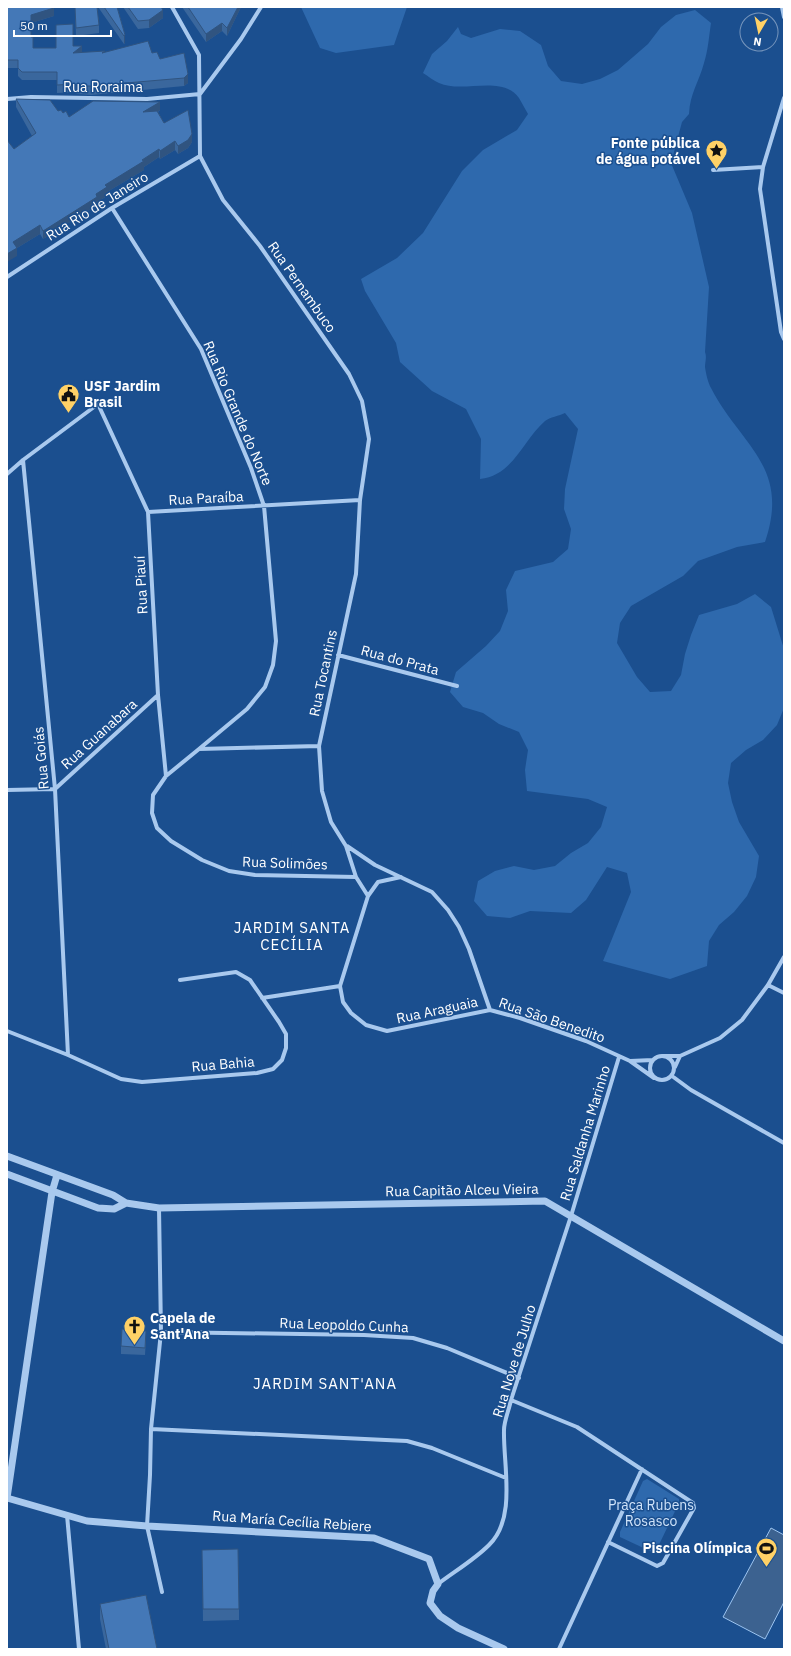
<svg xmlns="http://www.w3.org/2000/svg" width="791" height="1656" font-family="'IBM Plex Sans',sans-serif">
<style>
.green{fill:#2e69ad}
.water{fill:#3c6290;stroke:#9cc4f0}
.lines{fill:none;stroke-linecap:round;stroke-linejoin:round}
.minor{stroke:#a9c9ee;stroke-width:4}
.tertiary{stroke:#a9c9ee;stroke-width:7}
.wall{fill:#3a679d}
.shaded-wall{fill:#305480}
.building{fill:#4478b7;stroke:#305480}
.labels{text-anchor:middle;stroke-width:3;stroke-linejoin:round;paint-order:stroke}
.street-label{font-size:14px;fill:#fff;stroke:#1b4f8f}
.poi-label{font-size:14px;font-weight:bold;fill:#fff;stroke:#1b4f8f;text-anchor:end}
.park-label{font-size:14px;fill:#cfe3fa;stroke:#1b4f8f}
.neighbourhood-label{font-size:15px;letter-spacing:1px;fill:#fff;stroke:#1b4f8f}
</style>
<rect width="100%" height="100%" fill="#1b4f8f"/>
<!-- green -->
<path class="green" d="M301,7h106l-13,38 -58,8 -16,-5z
M695,10l16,13c-2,13 -3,28 -7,40 -5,19 -14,30 -15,51l-7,8 -11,41 21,50 17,74 -4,65c2,5 0,10 0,15 1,7 3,16 6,21 29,57 80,78 54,154l-28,5 -39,14 -15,15 -52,30 -11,17 -3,20 20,34 13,15 21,-1 10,-16 4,-21 6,-19 8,-20 38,-11 18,-10 16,13 13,42v59l-7,17 -14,15 -17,10 -15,13 -3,20 4,19 7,20 20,34 -3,21 -9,19 -13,16 -15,13 -10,16 -2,25 -37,13 -67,-18 28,-69 -4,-19 -20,-6 -21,33 -15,13 -41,-2 -20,7 -23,-2 -13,-15 4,-20 17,-10 19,-5 20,4 21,-4 16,-13 17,-10 13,-16 6,-20 -19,-8 -61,-8 -2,-21 3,-20 -9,-18 -20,-8 -16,-11 -20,-6 -13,-15 6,-20 30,-26 14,-15 8,-20 -2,-21 9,-19 38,-9 15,-13 3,-20 -7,-20 1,-20 13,-60 -13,-16c-6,3 -15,4 -20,8 -22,19 -32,55 -65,58l1,-40 -15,-30 -34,-18 -32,-29 -4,-19 -31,-52 -4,-12 36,-21 26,-25 39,-62 21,-21 34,-20 11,-16c-3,-5 -6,-11 -9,-16 -18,-24 -56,-4 -80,-15 -5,-2 -11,-7 -16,-10l9,-19 15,-13 11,-14 3,7 10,4 29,-9 20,2 21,14 7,21 13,15 21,3 18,-5 18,-9 30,-26 13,-17 15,-12z
M647,1479l32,20v4l-23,48 -4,1 -32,-15v-5l23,-51z"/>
<!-- water -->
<path class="water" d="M771,1528l13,7v67l-19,37 -42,-22z"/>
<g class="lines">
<!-- minor -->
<path class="minor" d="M172,7l27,48 1,101 23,44 37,46 89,128 13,27 7,38 -9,61 -4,74 -37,172 3,45 9,31 15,24 10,31 12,19
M782,7l2,10
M784,98l-21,69 -3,22 21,143 3,7
M7,99l24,-2 116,2 53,-5 41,-55 20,-32
M713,170l50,-3
M112,208l89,141 50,119 13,38 12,135 -3,24 -8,22 -18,22 -48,40
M7,277l105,-69 88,-52
M23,460l32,329 13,266
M7,474l16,-14 75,-56 50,108 10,183 8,81
M148,512l212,-12
M338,655l119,31
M319,746l-120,3 -33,27 -13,19 -1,18 5,15 14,13 31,19 27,11 26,4 101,2
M7,790l48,-1 103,-94
M347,846l28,19 57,27 16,18 11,17 10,22 21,61
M401,877l-23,5 -10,14 -28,90 3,16 8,11 15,12 21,6 103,-21 30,8 66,23 44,20 24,17
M768,985l16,8
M262,998l78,-12
M7,1031l61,24 53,24 21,3 115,-9 16,-4 9,-9 4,-12v-14l-7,-12 -29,-42 -14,-8 -56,8
M663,1056h17l40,-18 22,-18 26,-35 16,-28
M650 1068a12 12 0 1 1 24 0a12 12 0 1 1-24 0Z
M630,1061l23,-1
M675,1067l5,-11
M672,1076l19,14 93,53
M159,1208l2,124 -10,97 -1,46 -3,51 15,66
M161,1332l203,3 49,3 34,10 72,30
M511,1400l66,27 116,76 1,5 -31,55 -6,3 -49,-24
M151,1429l256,12 25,7 74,30
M67,1515l12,134
M438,1584c17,-13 36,-24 51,-39 28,-27 14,-80 15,-115 0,-9 5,-20 7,-30l60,-184 48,-159
M559,1649l83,-180"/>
<!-- tertiary -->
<path class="tertiary" d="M7,1156l106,39 13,8 33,5 386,-7 239,140
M7,1174l91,34 16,1 12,-6
M57,1175l-5,17 -45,306 80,23 60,5 227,12 55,21 9,25 -5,7 -3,12 10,13 18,12 46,21"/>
</g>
<!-- wall -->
<path class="wall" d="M7,7l47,9 -23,7v14l2,11h23l17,-2 9,6 70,1 8,6 24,-6 4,30 -4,3 -93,9 -14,-1 -2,-2 -18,1v-13h-35l-4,-4v-8h-11z
M75,7h22l2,18v8l-23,3z
M98,7h19l8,28v8l-1,1z
M123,7h38l2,11 -14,10 -11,1z
M182,7h59l-14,29 -5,-5 -16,11z
M16,99l47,14 6,4 91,-7 -2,2 6,11 28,19 -4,6 -10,6 -3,-4 -15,9 -1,-2 -15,10v3l-37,22v4l-10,6v3l-54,34 -3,-5 -23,14v8l-3,-107 18,-13 -16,-29z
M146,1339l-1,16 -24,-1v-8z
M202,1550l37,59v11l-36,1z
M100,1604l57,45h-51l-6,-30z"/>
<!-- shaded-wall -->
<path class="shaded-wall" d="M238,7h3l-14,29v-8z
M54,8v8l-23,7v-8z
M163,10v8l-14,10v-8z
M222,23v8l-16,11v-8z
M125,35v8l-1,1v-8z
M82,46v8l-9,-1z
M188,74v9l-4,3v-8z
M160,102v8l-17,11v-9z
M192,134v8l-4,6 -10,6v-8z
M175,141v9l-15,9v-8z
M159,149v8l-15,10v3l-37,22v4l-10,6v3l-54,34v-8l62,-46z
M40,225v9l-23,14v8l-10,6v-8l6,-12z"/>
<!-- building -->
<path class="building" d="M7,7h46l1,1 -23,7v22h2v11h23v-23l17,-1v22h9l-9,7 32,-2 -3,2 46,-12 4,12 5,-1 3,7 24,-6 4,21 -4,4 -93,8h-14l-2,-2 -18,1v-13h-35l-4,-4v-8h-11z
M75,7h22l2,18 -23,3z
M104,7h13l8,28 -1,1z
M128,7h33l2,3 -14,10 -11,1z
M188,7h50l-11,21 -5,-5 -16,11z
M16,99l34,1 8,11 3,-1 2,3 3,-2 3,6 24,-16 67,1 -17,10 14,-1 7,12 24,-13 4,24 -4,6 -10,6 -3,-5 -15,10 -1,-2 -17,11 2,1 -39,24 2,2 -11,7 1,3 -54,34 -3,-6 -27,17 4,6 -10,6v-114l7,9 22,-16z
M122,1329l24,2 -1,17 -24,-2z
M238,1549l1,60h-36l-1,-59z
M146,1595l11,54h-48l-9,-45z"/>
<!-- icons -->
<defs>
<symbol id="sight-pin" viewBox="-11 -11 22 30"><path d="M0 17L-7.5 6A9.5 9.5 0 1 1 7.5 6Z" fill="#ffd166" stroke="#1b4f8f"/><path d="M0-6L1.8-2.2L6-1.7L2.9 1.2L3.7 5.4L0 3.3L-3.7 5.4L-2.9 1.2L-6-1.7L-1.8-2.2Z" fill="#111"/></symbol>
<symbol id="civic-pin" viewBox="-11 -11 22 30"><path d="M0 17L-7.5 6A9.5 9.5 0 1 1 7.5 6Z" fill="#ffd166" stroke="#1b4f8f"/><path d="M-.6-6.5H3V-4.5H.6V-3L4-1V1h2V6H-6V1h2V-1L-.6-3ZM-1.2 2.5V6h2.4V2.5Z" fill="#111"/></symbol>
<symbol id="church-pin" viewBox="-11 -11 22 30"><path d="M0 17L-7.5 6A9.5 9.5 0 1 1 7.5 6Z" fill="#ffd166" stroke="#1b4f8f"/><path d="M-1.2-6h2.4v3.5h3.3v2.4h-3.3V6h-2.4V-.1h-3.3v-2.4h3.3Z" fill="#111"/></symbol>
<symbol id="stadium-pin" viewBox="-11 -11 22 30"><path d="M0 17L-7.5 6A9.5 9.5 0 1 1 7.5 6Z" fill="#ffd166" stroke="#1b4f8f"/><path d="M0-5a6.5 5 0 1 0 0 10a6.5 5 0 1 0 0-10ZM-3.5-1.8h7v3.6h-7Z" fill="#111"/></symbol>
</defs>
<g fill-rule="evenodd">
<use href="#sight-pin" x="704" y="138" width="25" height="34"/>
<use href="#civic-pin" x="56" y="382" width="25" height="34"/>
<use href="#church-pin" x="122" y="1314" width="25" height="34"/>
<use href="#stadium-pin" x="754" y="1536" width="25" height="34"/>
</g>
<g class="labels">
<!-- street labels -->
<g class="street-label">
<text x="103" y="92">Rua Roraima</text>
<text transform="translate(97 206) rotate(-32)" y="5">Rua Rio de Janeiro</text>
<text transform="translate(302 287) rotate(55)" y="5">Rua Pernambuco</text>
<text transform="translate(238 413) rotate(67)" y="5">Rua Rio Grande do Norte</text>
<text transform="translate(206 498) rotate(-3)" y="5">Rua Paraíba</text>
<text transform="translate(141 585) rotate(-93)" y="5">Rua Piauí</text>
<text transform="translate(400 660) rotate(15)" y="5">Rua do Prata</text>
<text transform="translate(323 673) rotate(-78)" y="5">Rua Tocantins</text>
<text transform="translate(99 734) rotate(-42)" y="5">Rua Guanabara</text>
<text transform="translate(41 758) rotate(-95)" y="5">Rua Goiás</text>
<text transform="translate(285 863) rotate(2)" y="5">Rua Solimões</text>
<text transform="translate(437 1010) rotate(-12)" y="5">Rua Araguaia</text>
<text transform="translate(552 1020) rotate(19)" y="5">Rua São Benedito</text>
<text transform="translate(223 1064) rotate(-5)" y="5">Rua Bahia</text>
<text transform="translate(585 1133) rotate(-73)" y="5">Rua Saldanha Marinho</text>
<text transform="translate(462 1190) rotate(-1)" y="5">Rua Capitão Alceu Vieira</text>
<text transform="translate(344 1325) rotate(2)" y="5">Rua Leopoldo Cunha</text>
<text transform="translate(514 1361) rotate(-73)" y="5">Rua Nove de Julho</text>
<text transform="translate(292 1521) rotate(4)" y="5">Rua María Cecília Rebiere</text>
</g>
<!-- poi labels -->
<g class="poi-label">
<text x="700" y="148">Fonte pública<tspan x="700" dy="16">de água potável</tspan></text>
<text x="84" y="391" text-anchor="start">USF Jardim<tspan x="84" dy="16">Brasil</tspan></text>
<text x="150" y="1323" text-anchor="start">Capela de<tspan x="150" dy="16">Sant'Ana</tspan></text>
<text x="752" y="1553">Piscina Olímpica</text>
</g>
<!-- park labels -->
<g class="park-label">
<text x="651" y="1510">Praça Rubens<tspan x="651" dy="16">Rosasco</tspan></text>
</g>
<!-- neighbourhood labels -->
<g class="neighbourhood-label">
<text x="292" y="933">JARDIM SANTA<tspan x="292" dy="17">CECÍLIA</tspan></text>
<text x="325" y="1389">JARDIM SANT'ANA</text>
</g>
</g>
<!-- border -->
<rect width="791" height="1656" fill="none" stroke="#ffffff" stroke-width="16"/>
<!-- north arrow -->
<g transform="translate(759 32) rotate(189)"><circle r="19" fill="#1b4f8f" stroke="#7695bc"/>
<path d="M0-3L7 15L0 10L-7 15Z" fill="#ffd166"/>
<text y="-6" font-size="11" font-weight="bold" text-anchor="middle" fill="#ffffff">N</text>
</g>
<!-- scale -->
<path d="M14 30v6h97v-6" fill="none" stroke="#ffffff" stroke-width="2"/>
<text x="20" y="30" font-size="12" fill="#ffffff" stroke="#1b4f8f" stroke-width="3" paint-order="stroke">50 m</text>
</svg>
